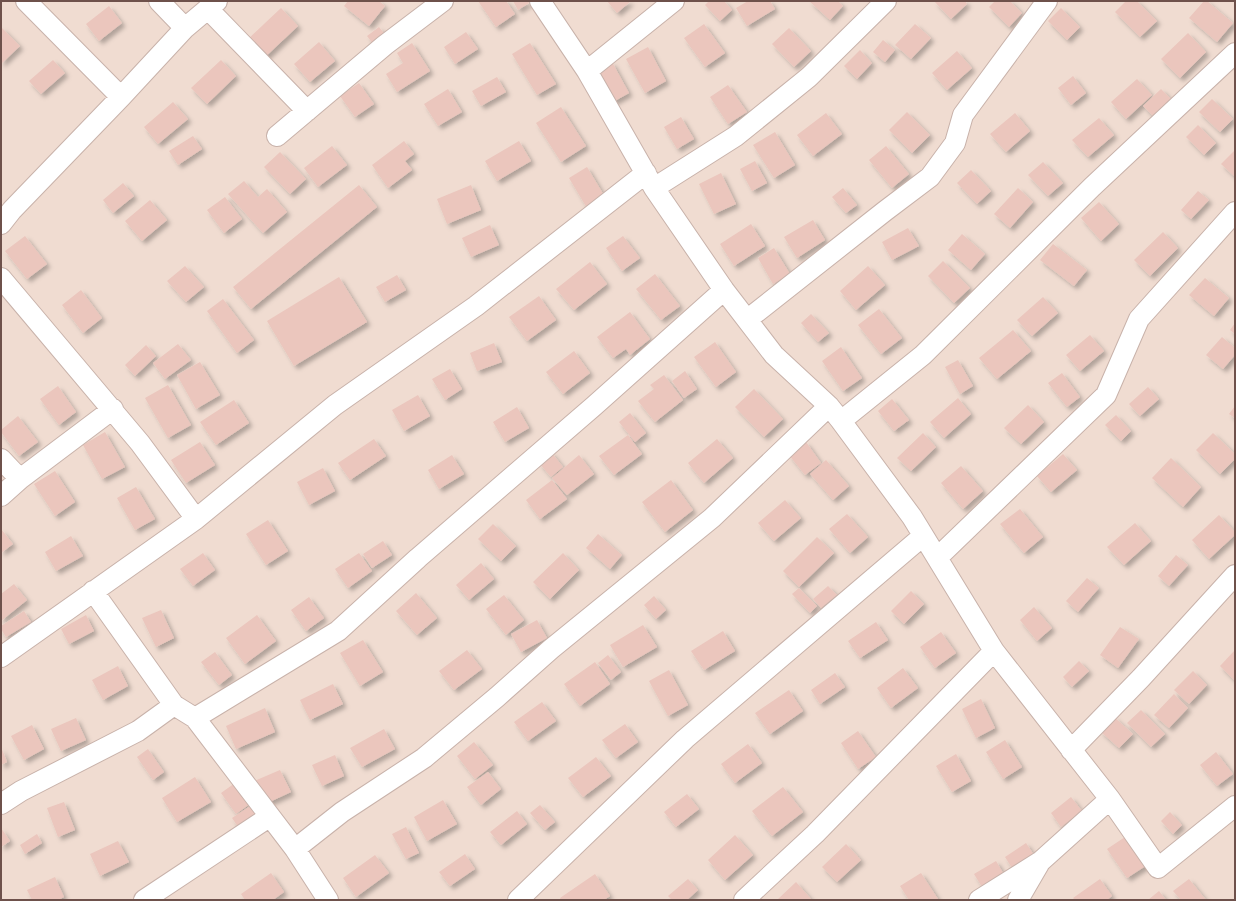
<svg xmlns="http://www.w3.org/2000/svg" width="1236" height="901" font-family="Helvetica,sans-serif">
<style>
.residential{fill:#f0dcd1}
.building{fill:#ebc6bd;filter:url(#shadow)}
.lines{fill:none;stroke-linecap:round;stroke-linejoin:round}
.street-casing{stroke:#c8b2aa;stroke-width:22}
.street{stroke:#fff;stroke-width:20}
</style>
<defs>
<filter id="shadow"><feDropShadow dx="3.5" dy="3.5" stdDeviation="2" flood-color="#0004"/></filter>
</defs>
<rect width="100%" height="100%" fill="#f9ebe2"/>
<!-- residential -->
<path class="residential" d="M1,1h1234v899h-1234z"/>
<!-- building -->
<path class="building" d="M348,1h31l6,5 -16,20 -25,-20z
M478,1h28l9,13 -19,13z
M513,1h15l1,2 -11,7z
M607,1h24l-14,12z
M709,1h15l8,9 -12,11 -15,-16z
M748,1h22l5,8 -28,17 -11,-18z
M809,1h29l5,5 -13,14z
M934,1h31l2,3 -16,15z
M995,1h15l12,12 -13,14 -20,-20z
M1126,1h11l20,20 -17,16 -25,-25z
M1204,1h3l26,22 -16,19 -28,-24z
M109,6l13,17 -23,18 -13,-17z
M281,8l17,18 -35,33 -17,-18z
M1061,8l19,19 -13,13 -19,-19z
M704,24l21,29 -20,14 -21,-29z
M915,24l16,14 -20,21 -16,-14z
M1,27l19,19 -19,18z
M379,27l7,9 -12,9 -7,-9z
M789,28l22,23 -17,16 -22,-23z
M466,32l12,17 -23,15 -11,-17z
M1188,33l18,19 -26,26 -19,-19z
M883,40l12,10 -10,12 -12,-10z
M319,42l16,19 -25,21 -16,-18z
M412,43l18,28 -33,21 -11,-18 17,-11 -6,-10z
M530,43l26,41 -19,11 -25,-41z
M648,47l18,34 -21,12 -19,-34z
M860,50l12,13 -15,16 -13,-13z
M957,51l15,17 -25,22 -15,-17z
M53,60l12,13 -24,21 -12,-13z
M221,60l15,16 -29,28 -16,-16z
M612,62l17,31 -16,9 -18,-30z
M1073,76l13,17 -15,12 -13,-17z
M497,77l9,15 -25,14 -9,-15z
M1137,79l15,16 -26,24 -15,-17z
M359,83l15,21 -19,13 -15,-21z
M728,85l19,27 -19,12 -18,-27z
M448,89l14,23 -24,14 -14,-22z
M1161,89l13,13 -18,17 -13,-13z
M1212,99l21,20 -13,13 -21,-20z
M173,102l15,17 -30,25 -14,-17z
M561,107l25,39 -25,16 -25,-39z
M907,112l23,23 -18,18 -23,-23z
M826,113l16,21 -29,22 -16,-21z
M1015,113l15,18 -24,21 -16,-18z
M681,117l13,22 -17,10 -13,-22z
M1099,118l15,17 -26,22 -16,-17z
M1198,125l18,18 -12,12 -18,-18z
M775,132l20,33 -21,13 -21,-33z
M193,136l9,13 -24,16 -9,-14z
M404,141l10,13 -9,7 7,9 -24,18 -16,-23z
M519,141l12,20 -34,20 -12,-20z
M332,146l15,19 -29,22 -14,-19z
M886,146l23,28 -17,14 -23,-28z
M1235,150v27l-14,-13z
M280,152l26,27 -16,15 -26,-27z
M755,161l12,22 -15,8 -12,-22z
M1043,162l20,21 -15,13 -20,-21z
M587,167l18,30 -18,11 -18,-30z
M971,170l20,21 -14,13 -20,-21z
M721,173l15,31 -22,10 -15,-30z
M244,181l14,16 9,-8 20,23 -24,21 -35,-39z
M123,183l11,13 -21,17 -10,-13z
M359,185l18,22 -126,102 -18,-22z
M471,185l10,25 -34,14 -10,-25z
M843,188l14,17 -11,8 -14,-16z
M1018,188l15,14 -23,26 -16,-14z
M1198,191l11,9 -18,19 -10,-9z
M225,197l17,22 -18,14 -17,-23z
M150,200l17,20 -25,21 -17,-20z
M1099,202l20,22 -18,17 -20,-23z
M813,220l12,20 -28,18 -13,-21z
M751,224l14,22 -31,20 -14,-22z
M490,225l9,20 -28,12 -9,-19z
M908,228l11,18 -27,14 -10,-18z
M1163,232l15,16 -28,28 -16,-16z
M962,234l23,20 -14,16 -23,-20z
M25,236l22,28 -20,15 -22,-28z
M623,236l17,22 -18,13 -16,-23z
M1053,244l34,26 -13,16 -34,-26z
M774,248l16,26 -17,10 -15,-26z
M943,261l27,27 -16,15 -26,-27z
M590,262l17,22 -33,26 -18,-21z
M185,266l19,21 -18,15 -19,-21z
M868,266l17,19 -29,25 -16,-19z
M655,274l25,32 -19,14 -25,-31z
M397,275l9,15 -21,12 -9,-15z
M339,277l28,45 -73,44 -27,-45z
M1205,278l24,20 -15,18 -25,-21z
M81,290l21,28 -19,15 -21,-28z
M539,296l17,24 -29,21 -18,-24z
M1043,297l15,16 -26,23 -15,-16z
M223,299l31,41 -17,13 -30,-42z
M879,309l23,29 -21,16 -23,-29z
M630,312l20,27 -20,16 -4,-6 -13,9 -16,-21z
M811,314l18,19 -11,9 -17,-19z
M1235,323v11l-5,-4z
M1013,330l18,21 -34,28 -18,-21z
M1090,335l14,16 -24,20 -14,-16z
M1222,337l13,11v7l-12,14 -17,-14z
M715,342l21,30 -20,15 -22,-30z
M494,343l8,19 -25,9 -7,-18z
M178,344l13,16 -26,19 -12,-16z
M146,345l10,11 -21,20 -10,-11z
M841,347l21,31 -19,13 -21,-30z
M574,351l16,22 -27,21 -17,-22z
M958,360l15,26 -13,8 -15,-27z
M200,362l20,33 -24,14 -19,-34z
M450,369l12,20 -17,11 -13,-21z
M685,371l12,18 -13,9 -12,-17z
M1062,373l18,24 -13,10 -19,-24z
M664,375l19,25 -28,22 -17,-21 16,-12 -4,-4z
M168,385l23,40 -23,13 -23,-40z
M58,386l18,26 -17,13 -19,-26z
M1148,387l11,12 -19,17 -11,-12z
M754,389l29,30 -19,18 -29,-30z
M418,395l12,21 -26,15 -12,-21z
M958,398l13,16 -27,24 -14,-16z
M892,399l17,21 -15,11 -16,-20z
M234,400l15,23 -33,22 -16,-23z
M1028,405l16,17 -23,22 -17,-16z
M1235,406v12l-6,-4z
M517,407l12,21 -24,14 -12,-20z
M630,413l16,20 -11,9 -16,-20z
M1116,415l15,16 -10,10 -16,-16z
M18,416l20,26 -19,14 -18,-24v-2z
M105,432l20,35 -23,12 -19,-34z
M923,433l13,14 -25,24 -14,-13z
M1213,433l22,21v5l-15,15 -24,-24z
M628,435l14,19 -28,21 -15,-19z
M374,439l12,17 -36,24 -12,-17z
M717,439l16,19 -29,25 -16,-20z
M200,442l15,23 -29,18 -15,-23z
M806,442l15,21 -16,12 -16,-20z
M551,452l12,15 -12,10 -12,-14z
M1063,454l14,16 -26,22 -14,-16z
M452,455l12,19 -25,15 -11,-19z
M579,455l15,19 -27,21 -15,-17z
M1171,458l30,29 -18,20 -31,-29z
M826,460l23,26 -16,14 -23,-26z
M961,466l22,25 -20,18 -22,-26z
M323,468l12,23 -26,14 -12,-23z
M55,471l20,31 -20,14 -21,-32z
M552,480l15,19 -27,20 -14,-19z
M671,480l22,30 -28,22 -23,-30z
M136,487l19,32 -20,11 -18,-32z
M785,500l16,18 -27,23 -16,-18z
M1020,509l23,28 -19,16 -24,-29z
M847,514l21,23 -18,16 -21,-24z
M1219,515l16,17v3l-26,24 -17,-19z
M268,520l20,31 -22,14 -20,-31z
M1135,523l16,18 -27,24 -17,-18z
M493,524l23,22 -15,15 -23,-22z
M1,529l12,15 -12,9z
M598,534l24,21 -12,14 -24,-21z
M71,536l12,20 -27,15 -11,-19z
M817,537l17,16 -35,34 -16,-16z
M383,541l9,14 -20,13 -9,-14z
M203,553l12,17 -22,16 -13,-17z
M359,553l13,18 -24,17 -13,-19z
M563,553l16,17 -29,29 -17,-17z
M1176,555l12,10 -19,21 -11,-10z
M481,563l13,16 -25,21 -13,-15z
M1087,578l12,10 -21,24 -12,-11z
M14,584l13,16 -26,21v-27z
M828,586l9,9 -16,13 -8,-9z
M799,588l18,18 -7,7 -18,-19z
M911,591l13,13 -20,20 -13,-13z
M416,593l21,25 -20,17 -21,-24z
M504,595l20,25 -18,15 -20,-26z
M654,596l12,14 -10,9 -12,-14z
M309,597l15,21 -18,13 -15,-21z
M1034,607l18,21 -15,13 -17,-21z
M161,610l13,28 -18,9 -14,-29z
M24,611l7,11 -25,15 -5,-8v-3z
M86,615l8,16 -25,13 -8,-15z
M257,615l19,26 -31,23 -19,-26z
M537,620l10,18 -26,14 -10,-18z
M876,622l12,18 -28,18 -12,-17z
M643,625l14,22 -34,20 -13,-22z
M1120,627l19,12 -21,29 -18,-13z
M723,631l12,20 -31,19 -13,-19z
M941,632l15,21 -21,15 -15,-21z
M363,640l20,32 -23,14 -20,-33z
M467,650l15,19 -28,21 -15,-19z
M1235,650v31l-15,-15z
M215,652l17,23 -13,10 -18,-23z
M608,655l13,17 -10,8 -13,-17z
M1079,661l10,10 -17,16 -9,-10z
M595,662l15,22 -30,22 -16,-22z
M118,666l10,20 -25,14 -11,-20z
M903,668l15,20 -27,20 -14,-20z
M669,670l19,35 -20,11 -19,-35z
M1193,671l14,14 -18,19 -15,-14z
M835,673l10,14 -25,17 -9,-14z
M333,684l10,20 -33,16 -10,-20z
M789,690l14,21 -33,23 -15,-21z
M1174,694l14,14 -19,20 -15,-13z
M981,699l14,29 -19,10 -14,-29z
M542,702l14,19 -28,20 -14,-19z
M265,708l10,24 -39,17 -10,-23z
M1141,710l24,24 -14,13 -24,-24z
M1114,717l19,17 -14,14 -19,-17z
M76,718l10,22 -25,11 -10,-22z
M625,724l13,18 -22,16 -14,-18z
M32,725l12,24 -20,11 -13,-24z
M384,729l11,20 -33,18 -12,-19z
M858,731l18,26 -18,12 -17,-26z
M1005,740l17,27 -19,12 -17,-27z
M474,742l19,23 -18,14 -18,-23z
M748,744l14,19 -27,20 -14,-19z
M1,747l6,15 -6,3z
M148,749l16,23 -11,8 -16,-23z
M1216,752l17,22 -16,12 -17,-21z
M956,754l15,27 -19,11 -16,-26z
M335,755l9,21 -22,10 -10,-21z
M596,757l15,19 -28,21 -15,-19z
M280,770l11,22 -28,13 -11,-23z
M488,772l13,17 -20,16 -14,-18z
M195,777l16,25 -34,20 -15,-24z
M235,783l15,21 -14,10 -15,-21z
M783,787l20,25 -31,24 -20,-25z
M687,794l12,15 -23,18 -12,-15z
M1071,797l11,14 -21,16 -10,-14z
M443,800l14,24 -30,17 -13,-24z
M64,802l11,28 -17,7 -11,-29z
M540,805l15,17 -10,8 -15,-17z
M250,806l7,9 -18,13 -7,-10z
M517,811l10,13 -26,21 -11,-13z
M1170,812l12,13 -9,9 -12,-13z
M406,827l13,26 -13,6 -14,-25z
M1,828l9,13 -9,6z
M37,834l5,9 -17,11 -5,-9z
M735,835l18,20 -28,25 -17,-20z
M1128,835l19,30 -20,13 -20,-29z
M118,841l11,21 -29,14 -10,-22z
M1026,843l10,15 -22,13 -9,-14z
M846,844l15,16 -24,22 -15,-15z
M465,854l10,15 -25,17 -11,-14z
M375,855l14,18 -33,24 -13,-19z
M996,861l10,17 -22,12 -10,-16z
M271,873l13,19 -11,8h-28l-4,-6z
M921,873l17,26 -1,1h-28l-9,-14z
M595,874l15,22 -6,4h-43l-1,-2z
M55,877l9,20 -6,3h-26l-5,-10z
M688,879l10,11 -11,10h-15l-4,-4z
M1100,879l12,17 -5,4h-32l-2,-2z
M1189,879l17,21h-25l-8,-9z
M796,882l15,17 -1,1h-33z
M1159,891l7,9h-18z"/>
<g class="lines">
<defs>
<path id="street" d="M26,1l95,96
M159,1l26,27
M540,1l47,70 67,117 70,102 50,65 55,51 12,15 71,96 82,134 116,148 48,69 77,-62
M208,9l99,102
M587,71l87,-70
M277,136l108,-91 58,-44
M654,188l82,-52 73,-59 77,-76
M1,224l11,-14 109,-113 64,-69 32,-27
M1,278l139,165 56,76
M748,319l137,-108 45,-34 25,-34 8,-28 84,-114
M841,421l82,-66 169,-168 143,-134
M1,459l19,20
M1,496l19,-17 93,-70
M937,558l169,-163 33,-76 96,-107
M93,591l81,114 21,13 100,131 33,51
M1,657l195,-138 139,-114 141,-99 170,-133
M195,718l143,-87 80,-73 176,-152 130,-116
M1071,750l70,-72 94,-103
M1,804l20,-13 117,-60 36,-26
M295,849l47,-37 82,-54 73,-61 54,-48 161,-131 117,-112
M144,900l125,-83
M518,900l167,-161 238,-203
M744,900l71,-66 179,-183
M979,900l62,-39 69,-62
M1018,900l21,-36"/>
</defs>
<!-- street casing -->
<use href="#street" class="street-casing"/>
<!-- street -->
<use href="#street" class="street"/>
</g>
<!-- border -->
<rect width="1236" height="901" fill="none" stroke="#6e514b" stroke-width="4"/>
</svg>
